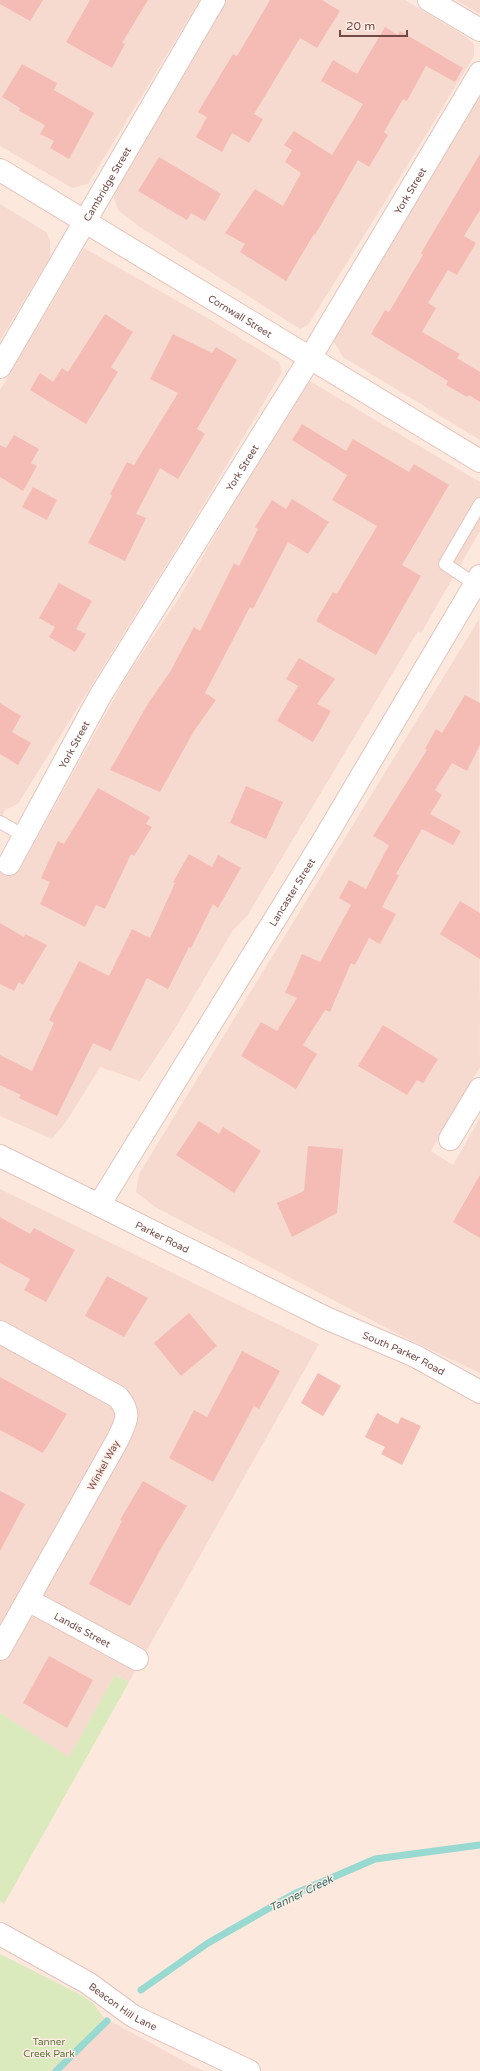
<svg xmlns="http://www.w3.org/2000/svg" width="480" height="2071" font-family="'Varela Round',sans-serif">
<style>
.residential{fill:#f7dacf}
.green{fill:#dbeabc}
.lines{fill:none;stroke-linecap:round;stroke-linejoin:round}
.stream{stroke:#98d9d1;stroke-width:7}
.building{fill:#f4bcb4}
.service-casing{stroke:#e3c4bd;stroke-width:14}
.minor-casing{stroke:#e3c4bd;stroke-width:24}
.tertiary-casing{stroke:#e3c4bd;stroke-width:24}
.secondary-casing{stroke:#e8c3b9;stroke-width:24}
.service{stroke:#fff;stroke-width:12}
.minor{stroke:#fff;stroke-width:22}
.tertiary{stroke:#fff;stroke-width:22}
.secondary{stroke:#fff;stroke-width:22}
.labels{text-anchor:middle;stroke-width:3;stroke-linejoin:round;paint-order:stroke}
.street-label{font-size:10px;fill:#734945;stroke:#ffede5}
.park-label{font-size:10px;fill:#5b743b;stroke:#ffede5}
.water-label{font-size:11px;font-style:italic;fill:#36746d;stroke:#ffede5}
</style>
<rect width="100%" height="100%" fill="#fde8dd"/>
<!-- residential -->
<path class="residential" d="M0,0h200l-112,184 -16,4 -72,-42z
M223,0h182l57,34 12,10v12l-91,149 -75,120 -8,4 -160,-102 -22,-17 -4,-12 1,-15z
M456,0h24v14z
M480,92v348l-137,-83 -10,-17 5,-15z
M0,204l46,28 4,8v18l-50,82z
M84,248l127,72 68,42 3,10 -83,140 -181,292 -13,6 -5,10v-430z
M308,380l172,102v49l-59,102 -3,-2 -171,285 -14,14 -62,105 -31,46 -40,-14 -32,52 -16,20 -52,-23v-261l21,12 104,-188 54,-81 104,-180z
M479,619l1,448 -49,84 22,14 27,-47v255l-80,-38 -245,-128 -19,-15 3,-18z
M0,1189l319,155 -190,338 -14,-7 -46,83 -69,-45z
M103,2017l90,49 11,5h-155l45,-39z"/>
<!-- green -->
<path class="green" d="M115,1675l14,7 -125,222 -4,-3v-188l69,44z
M0,1954l81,41 12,8 10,14 -9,15 -45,39h-49z"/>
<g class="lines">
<!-- stream -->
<path class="stream" d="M141,1990l67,-47 86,-49 81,-35 105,-14
M56,2071l51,-50"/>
</g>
<!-- building -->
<path class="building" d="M0,0h43l-13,21 -30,-17z
M90,0h58l-26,43 3,1 -13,24 -46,-26z
M270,0h52l18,11 -23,37 -17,-10 -46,76 9,5 -14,24 -17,-10 -10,19 -26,-15 11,-20 -9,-5 35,-58 4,2z
M385,27l13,8 2,-4 63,37 -8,14 -29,-16 -19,35 -4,-2 -19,33 4,3 -19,32 -11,-7 -43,75 -1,-1 -28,47 -46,-29 5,-8 -20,-11 30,-44 28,17 18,-33 -16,-11 7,-12 -8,-5 10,-14 38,24 31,-51 -42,-23 12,-21 24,14z
M22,64l35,19 -3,7 40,23 -25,46 -19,-11 4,-7 -14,-7 5,-9 -26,-14 1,-3 -18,-11z
M480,154v56l-16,26 12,7 -19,32 -9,-5 -20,33 8,5 -14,24 38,22 -3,4 23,14v30l-11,-7 -2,2 -21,-12 2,-4 -77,-47 14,-24 4,2 34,-57 -2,-2z
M159,157l62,37 -16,27 -14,-8 -4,7 -49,-29z
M105,314l28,18 -22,35 7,5 -32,52 -56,-34 10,-17 13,9 9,-14 6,4z
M173,334l39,19 4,-6 21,13 -40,69 8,5 -27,45 -18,-11 -24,46 10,4 -21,43 -37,-18 24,-47 -2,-2 17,-32 7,3 44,-72 -28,-14z
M302,424l44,27 7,-12 56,33 5,-8 35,21 -47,80 19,11 -45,79 -60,-34 17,-29 4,2 40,-68 -45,-26 15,-25 -55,-35z
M14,435l25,14 -8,14 6,3 -14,25 -23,-14v-32l6,3z
M33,487l24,13 -10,20 -25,-13z
M292,499l37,23 -21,32 -20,-12 -35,67 -3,-2 -45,86 11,7 -22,31 -34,61 -50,-22 39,-68 21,-30 24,-45 6,4 34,-68 5,3 19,-37 -3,-2 17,-27 14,9z
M59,583l33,18 -16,28 10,5 -11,18 -26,-15 6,-10 -16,-9z
M299,658l36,21 -18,25 14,7 -18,31 -36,-21 21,-35 -12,-7z
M465,695l15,8v42l-13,26 -15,-8 -17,27 7,5 -12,19 31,17 -8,14 -31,-16 -26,45 3,1 -17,32 14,7 -16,30 -11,-6 -14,27 -4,-2 -21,49 -5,-2 -22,35 14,9 -21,35 -55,-33 20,-34 16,9 20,-33 -12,-5 17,-39 18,8 31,-57 -12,-7 10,-18 17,9 23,-44 -16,-9 54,-86 -2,-1 11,-20 6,4z
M0,703l21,13 -9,16 19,11 -13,22 -18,-11z
M246,786l37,16 -17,37 -36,-16z
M98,788l52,29 -4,7 6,3 -18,29 -3,-2 -26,55 -9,-4 -11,22 -45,-23 10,-22 -9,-4 17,-37 6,3z
M189,854l23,13 6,-12 23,13 -23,40 -5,-4 -22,44 -2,-1 -21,42 -21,-11 -36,73 -18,-8 -36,73 -38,-18 2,-3 -21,-10v-30l32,16 22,-48 -5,-3 30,-59 30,15 23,-47 18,9 25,-55 -2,-1z
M460,901l20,12v46l-40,-25z
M0,923l24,14 1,-3 22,11 -24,40 -4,-3 -5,9 -14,-7z
M383,1025l55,34 -15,24 -6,-3 -10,15 -49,-29z
M199,1121l20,13 4,-7 38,24 -27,42 -58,-38z
M308,1146l35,3 -6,64 -45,24 -15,-34 27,-12z
M480,1175v63l-27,-16z
M0,1217l30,17 4,-6 41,22 -29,52 -22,-12 6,-11 -30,-16z
M107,1276l41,22 -24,39 -39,-21z
M189,1313l28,33 -36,30 -27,-33z
M242,1351l38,20 -21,38 -5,-3 -41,76 -44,-24 25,-48 13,7z
M318,1373l23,13 -18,30 -22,-13z
M0,1377l67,37 -24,39 -43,-23z
M377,1413l21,11 3,-7 20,9 -19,39 -21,-11 4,-7 -20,-10z
M143,1481l44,25 -24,39 -33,61 -41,-22 33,-63 -2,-1z
M0,1491l25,13 -25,47z
M49,1656l44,24 -26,48 -44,-25z"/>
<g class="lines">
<defs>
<path id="service" d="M475,584l-30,-20 35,-60
M0,822l24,14"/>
<g id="minor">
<path d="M429,0l51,30"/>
<path id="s1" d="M0,367l214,-367"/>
<path id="s2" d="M9,864l91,-168 210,-338 170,-285"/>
<path d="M450,1139l30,-50"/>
<path id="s3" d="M99,1205l227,113 89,38 65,36"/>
<path d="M0,1332l118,65c14,17 8,24 0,42l-118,210"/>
<path id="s4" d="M28,1600l109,59"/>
<path id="s5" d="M0,1934l88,49 45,33 116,55"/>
</g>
<g id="tertiary">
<path id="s6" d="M0,1156l99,49 224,-364 157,-265"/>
</g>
<g id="secondary">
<path id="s7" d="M0,170l480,291"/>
</g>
</defs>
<!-- service casing -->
<use href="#service" class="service-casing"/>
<!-- minor casing -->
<use href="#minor" class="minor-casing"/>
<!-- tertiary casing -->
<use href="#tertiary" class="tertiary-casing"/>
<!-- secondary casing -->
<use href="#secondary" class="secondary-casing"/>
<!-- service -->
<use href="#service" class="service"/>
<!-- minor -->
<use href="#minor" class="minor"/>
<!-- tertiary -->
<use href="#tertiary" class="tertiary"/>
<!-- secondary -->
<use href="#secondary" class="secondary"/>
</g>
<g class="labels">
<!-- street labels -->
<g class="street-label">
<text dy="4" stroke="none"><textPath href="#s1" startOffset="212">Cambridge Street</textPath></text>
<text dy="4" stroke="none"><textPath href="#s2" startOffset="784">York Street</textPath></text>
<text dy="4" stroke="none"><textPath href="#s7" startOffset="281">Cornwall Street</textPath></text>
<text dy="4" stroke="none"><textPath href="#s2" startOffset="460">York Street</textPath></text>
<text dy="4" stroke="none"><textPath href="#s2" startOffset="136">York Street</textPath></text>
<text dy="4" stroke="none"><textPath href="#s6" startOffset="478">Lancaster Street</textPath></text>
<text dy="4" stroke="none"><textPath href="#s3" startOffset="71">Parker Road</textPath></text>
<text dy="4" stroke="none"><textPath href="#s3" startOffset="339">South Parker Road</textPath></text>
<text transform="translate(103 1465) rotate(-61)" y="4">Winkel Way</text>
<text dy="4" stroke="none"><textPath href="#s4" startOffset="62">Landis Street</textPath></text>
<text dy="4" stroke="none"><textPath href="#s5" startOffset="143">Beacon Hill Lane</textPath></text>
</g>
<!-- park labels -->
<g class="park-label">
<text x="49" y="2045">Tanner<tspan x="49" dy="12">Creek Park</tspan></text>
</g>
<!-- water labels -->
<g class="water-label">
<text transform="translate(301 1893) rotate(-26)" y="4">Tanner Creek</text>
</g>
</g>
<!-- scale -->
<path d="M340 30v6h67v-6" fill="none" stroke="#734945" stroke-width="2"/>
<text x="346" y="30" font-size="12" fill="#734945" stroke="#ffede5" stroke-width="3" paint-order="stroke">20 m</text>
</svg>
